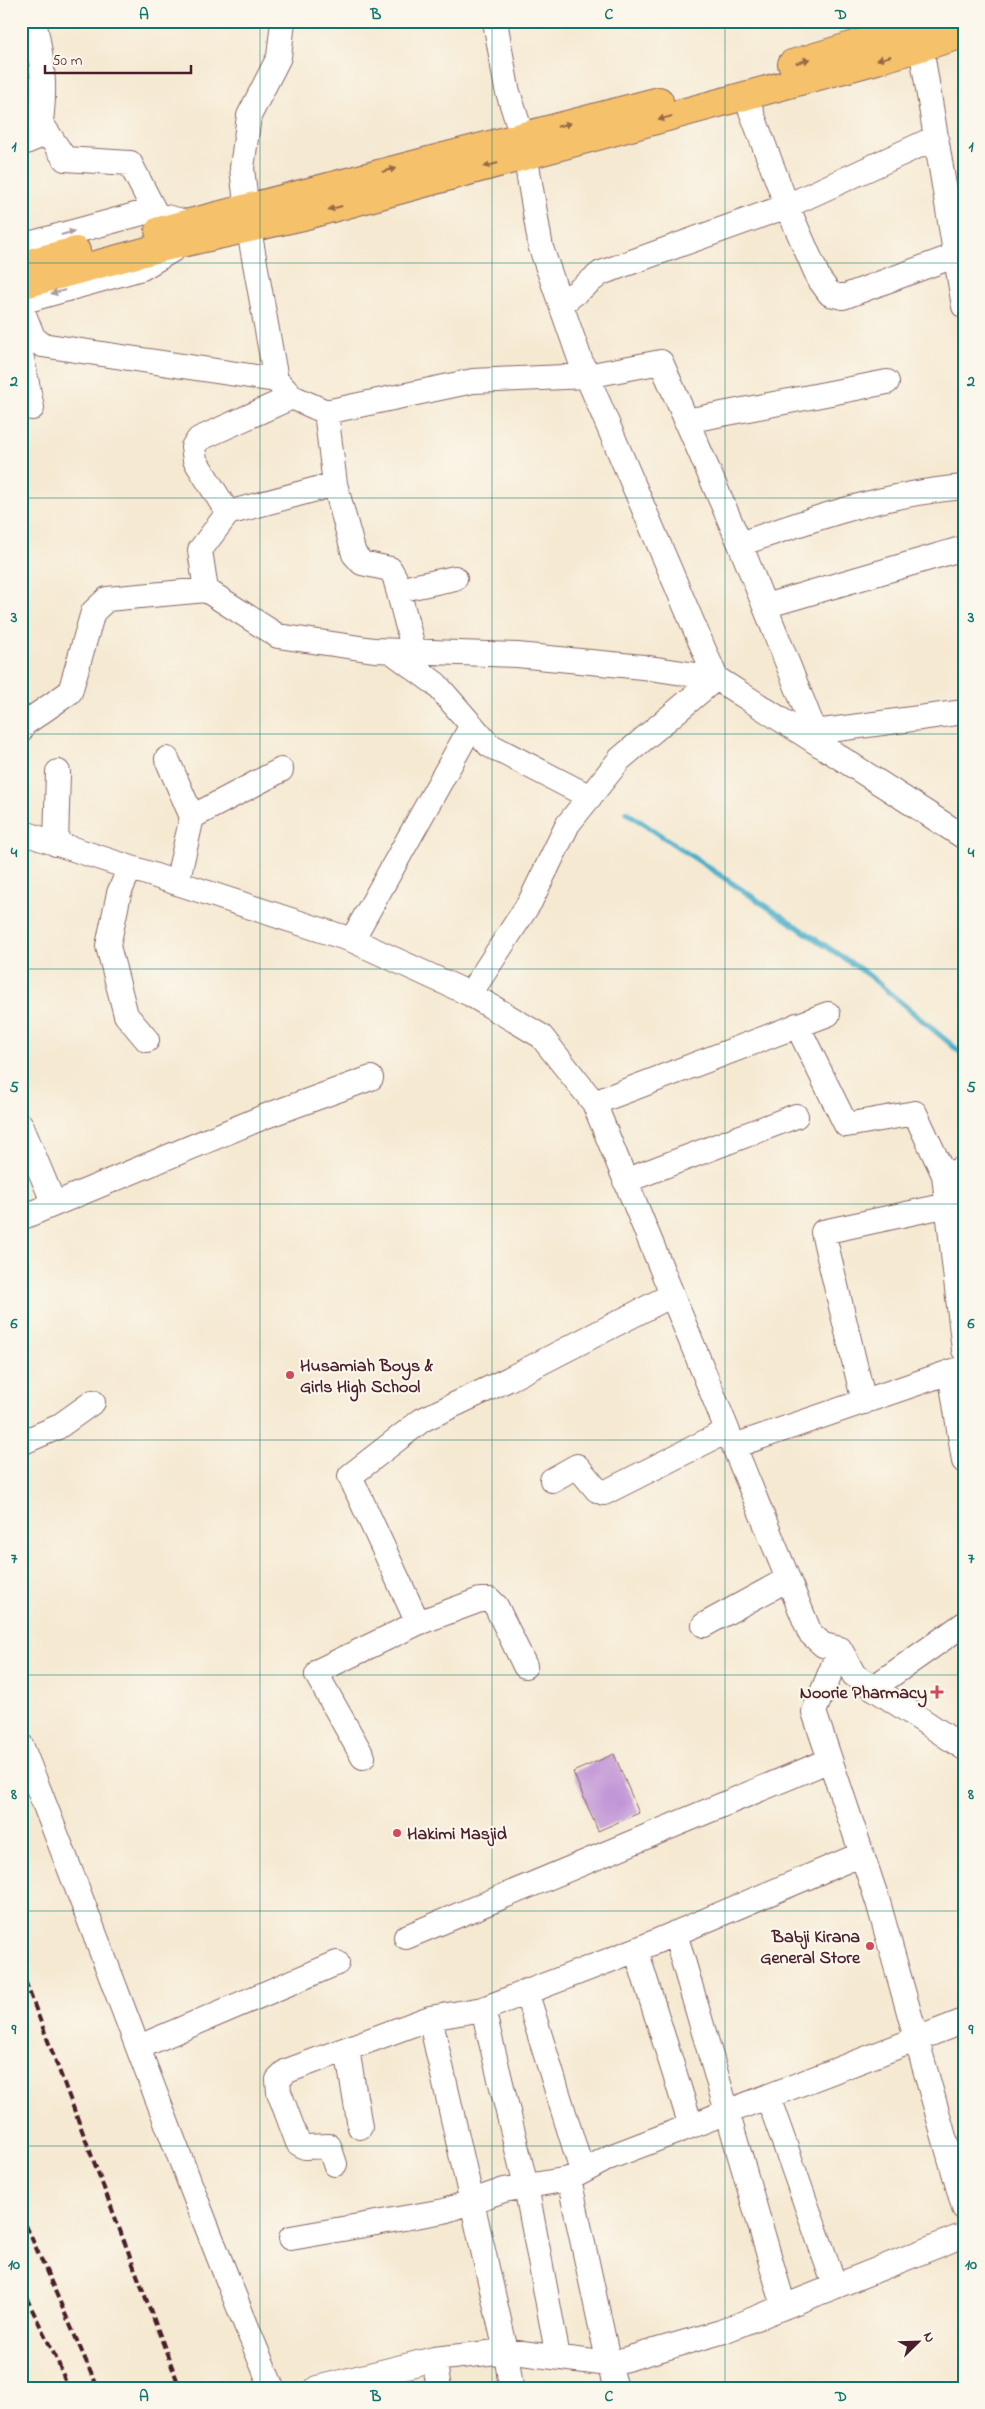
<svg xmlns="http://www.w3.org/2000/svg" width="985" height="2409" font-family="'Indie Flower',sans-serif">
<style>
.lines{fill:none;stroke-linecap:round;stroke-linejoin:round}
.stream{stroke:#49aec9;stroke-width:5.5}
.building{fill:#be90d5}
.minor-casing{stroke:#866665;stroke-width:26}
.major-casing{stroke:#866665;stroke-width:30}
.minor{stroke:#fff;stroke-width:24}
.major{stroke:#f5c16b;stroke-width:28}
.rail{stroke:#4a1f2b;stroke-width:4;stroke-dasharray:8 4;stroke-linecap:butt}
.oneway{fill:#976848}
.oneway2{fill:#ae9aa0}
.grid{fill:none;stroke:#0f766e;stroke-width:1;stroke-opacity:0.55}
.poi-dot{fill:#d1495b;stroke:#fbf7ec;stroke-width:2}
.labels{text-anchor:middle;stroke-width:4.5;stroke-linejoin:round;paint-order:stroke}
.poi-label{font-size:18px;font-weight:bold;fill:#4a1f2b;stroke:#fbf7ec;text-anchor:start}
.neatline{fill:none;stroke:#0f766e;stroke-width:2}
.grid-label{font-size:16px;text-anchor:middle;font-weight:bold;fill:#0f766e}
</style>
<rect width="100%" height="100%" fill="#fbf7ec"/>
<filter id="ink" filterUnits="userSpaceOnUse"><feTurbulence type="fractalNoise" baseFrequency=".02" numOctaves="2"/><feDisplacementMap in="SourceGraphic" scale="10" xChannelSelector="R" yChannelSelector="G"/><feConvolveMatrix kernelMatrix="1 2 1 2 8 2 1 2 1" color-interpolation-filters="sRGB"/></filter>
<filter id="wash" filterUnits="userSpaceOnUse"><feTurbulence type="fractalNoise" baseFrequency=".0096" numOctaves="4" result="noise"/><feDisplacementMap in="SourceGraphic" scale="20" xChannelSelector="R" yChannelSelector="G"/><feGaussianBlur stdDeviation="1.12" result="paint"/><feColorMatrix in="noise" values="0 0 0 0 0 0 0 0 0 0 0 0 0 0 0 0 0 1.4 0 .05"/><feComposite in="paint" operator="in"/></filter>
<g filter="url(#wash)">
<rect width="100%" height="100%" fill="#f5e9d2"/>
<g class="lines">
<!-- stream -->
<path class="stream" d="M626,812l240,161 94,79h4"/>
</g>
<g id="blocks">
<!-- building -->
<path class="building" d="M614,1754l25,59 -41,18 -25,-59z"/>
</g>
</g>
<g filter="url(#ink)">
<use href="#blocks" fill-opacity="0" stroke="#866665" stroke-width="1"/>
<g class="lines">
<defs>
<path id="minor" d="M283,21l-4,36 -30,59 -7,52 7,62 27,150 16,17 34,15 147,-31 114,-5 74,-14 79,182
M495,21l12,68 15,47 19,112 40,114 135,316
M921,47l43,259
M745,95l42,111 32,73 11,15 13,3 111,-41
M41,123l24,36 65,4 26,51
M21,144l17,-7c9,-40 5,-76 -4,-116
M21,246l125,-34 44,11
M21,302l121,-34 32,-19
M561,304l40,-31 186,-67 148,-68
M21,307l12,30 9,8 234,35
M21,354l11,54
M326,412l9,72 19,70 8,9 28,6 5,9 19,73
M686,421l201,-39
M335,484l-107,29 -28,37 6,40 72,46 96,14 143,5 126,12 73,11 248,159
M228,513l-33,-53 -2,-13 6,-8 93,-42
M398,590l57,-12
M765,606l199,-58
M391,651l45,33 53,61 101,52
M21,730l3,-6 46,-32 23,-80 14,-13 99,-9
M815,732l149,-20
M820,745l-80,-201c72,-25 147,-51 224,-57
M167,759l25,58 -15,66
M192,817l89,-47
M21,832l331,108 118,54 71,42 53,67 216,530 13,12 17,4 14,26 110,73
M56,844l2,-72
M130,868l-11,25 -11,53 18,69 21,25
M352,940l120,-215
M470,994l60,-92 38,-78 52,-65 96,-81
M797,1025l49,100 69,-12 29,62
M594,1103l234,-89
M21,1125l33,79
M964,1169l-20,6 20,175
M625,1181l171,-65
M21,1218l245,-102 105,-38
M964,1368l-14,4 14,89
M864,1402l-41,-170 125,-27
M21,1443l37,-16 35,-25
M734,1446l216,-74
M552,1480l25,-14 20,24 7,3 123,-62
M418,1623l-68,-147 72,-56 87,-41 163,-84
M704,1625l84,-46
M840,1649l-26,63 64,190 86,306
M873,1688l91,-64
M21,1745c86,214 162,431 251,643
M363,1757l-46,-82 3,-5 98,-47 62,-23h10l6,6 29,60
M675,1933l109,374
M406,1937l424,-177
M636,1950l55,176
M526,1991l56,180
M483,2009l43,177 32,171
M430,2018l76,333 103,13 7,24
M139,2047l198,-84
M347,2049l13,78
M768,2097l67,189
M335,2164l-6,-18 -24,1 -7,-4 -19,-51 -1,-12 9,-9 143,-53 53,-9 153,-59 226,-96
M569,2179l40,185 112,-32 243,-97
M291,2238l153,-27 60,-21 65,-11 41,-22 354,-136
M317,2388l117,-29
M439,2388l-5,-29 72,-8 5,37"/>
<path id="major" d="M792,64l142,-43
M159,231l500,-130
M21,265l55,-14
M21,285l134,-36 148,-33 574,-156 87,-26"/>
</defs>
<!-- minor casing -->
<use href="#minor" class="minor-casing"/>
<!-- major casing -->
<use href="#major" class="major-casing"/>
<!-- minor -->
<use href="#minor" class="minor"/>
<!-- major -->
<use href="#major" class="major"/>
<!-- rail -->
<path class="rail" d="M21,1970l159,418
M21,2214l77,174
M21,2287l37,75 10,26"/>
</g>
<!-- one-way arrows -->
<defs><path id="oneway-solid" d="M-6-.8H1V-3.2L6.5 0L1 3.2V.8H-6Z" transform="scale(1.25)"/></defs>
<g class="oneway">
<use href="#oneway-solid" transform="translate(884 58) rotate(164)"/>
<use href="#oneway-solid" transform="translate(803 61) rotate(-17)"/>
<use href="#oneway-solid" transform="translate(665 118) rotate(164)"/>
<use href="#oneway-solid" transform="translate(564 125) rotate(-14)"/>
<use href="#oneway-solid" transform="translate(491 165) rotate(164)"/>
<use href="#oneway-solid" transform="translate(389 170) rotate(-15)"/>
<use href="#oneway-solid" transform="translate(335 208) rotate(165)"/>
</g>
<g class="oneway2">
<use href="#oneway-solid" transform="translate(68 233) rotate(-15)"/>
<use href="#oneway-solid" transform="translate(58 292) rotate(164)"/>
</g>
</g>
<!-- grid -->
<path class="grid" d="M260,21v2367M492,21v2367M725,21v2367M21,263h943M21,498h943M21,734h943M21,969h943M21,1204h943M21,1440h943M21,1675h943M21,1911h943M21,2146h943"/>
<!-- markers -->
<g class="poi-dot">
<circle cx="290" cy="1375" r="5"/>
<path d="M934.5 1684.5h5v5h5v5h-5v5h-5v-5h-5v-5h5z"/>
<circle cx="397" cy="1833" r="5"/>
<circle cx="870" cy="1946" r="5"/>
</g>
<g class="labels">
<!-- poi labels -->
<g class="poi-label">
<text x="300" y="1371">Husamiah Boys &amp;<tspan x="300" dy="21">Girls High School</tspan></text>
<text x="927" y="1698" text-anchor="end">Noorie Pharmacy</text>
<text x="407" y="1839">Hakimi Masjid</text>
<text x="860" y="1942" text-anchor="end">Babji Kirana<tspan x="860" dy="21">General Store</tspan></text>
</g>
</g>
<!-- margin -->
<rect width="985" height="2409" fill="none" stroke="#fbf7ec" stroke-width="55"/>
<!-- north arrow -->
<g transform="translate(918 2342) rotate(67)" stroke="#fbf7ec" stroke-width="4" paint-order="stroke">
<path d="M0-4L9 19L0 12L-9 19Z" fill="#4a1f2b"/>
<text y="-8" font-size="14" font-weight="bold" text-anchor="middle" fill="#4a1f2b">N</text>
</g>
<!-- scale -->
<path d="M45 65v8h146v-8" fill="none" stroke="#4a1f2b" stroke-width="2.5"/>
<text x="52" y="65" font-size="15" fill="#4a1f2b" stroke="#fbf7ec" stroke-width="4" paint-order="stroke">50 m</text>
<rect x="28" y="28" width="930" height="2354" class="neatline"/>
<g class="grid-label">
<text x="144" y="19">A</text>
<text x="376" y="19">B</text>
<text x="609" y="19">C</text>
<text x="841" y="19">D</text>
<text x="14" y="151">1</text>
<text x="971" y="151">1</text>
<text x="14" y="386">2</text>
<text x="971" y="386">2</text>
<text x="14" y="622">3</text>
<text x="971" y="622">3</text>
<text x="14" y="857">4</text>
<text x="971" y="857">4</text>
<text x="14" y="1092">5</text>
<text x="971" y="1092">5</text>
<text x="14" y="1328">6</text>
<text x="971" y="1328">6</text>
<text x="14" y="1563">7</text>
<text x="971" y="1563">7</text>
<text x="14" y="1799">8</text>
<text x="971" y="1799">8</text>
<text x="14" y="2034">9</text>
<text x="971" y="2034">9</text>
<text x="14" y="2269">10</text>
<text x="971" y="2269">10</text>
<text x="144" y="2401">A</text>
<text x="376" y="2401">B</text>
<text x="609" y="2401">C</text>
<text x="841" y="2401">D</text>
</g>
</svg>
